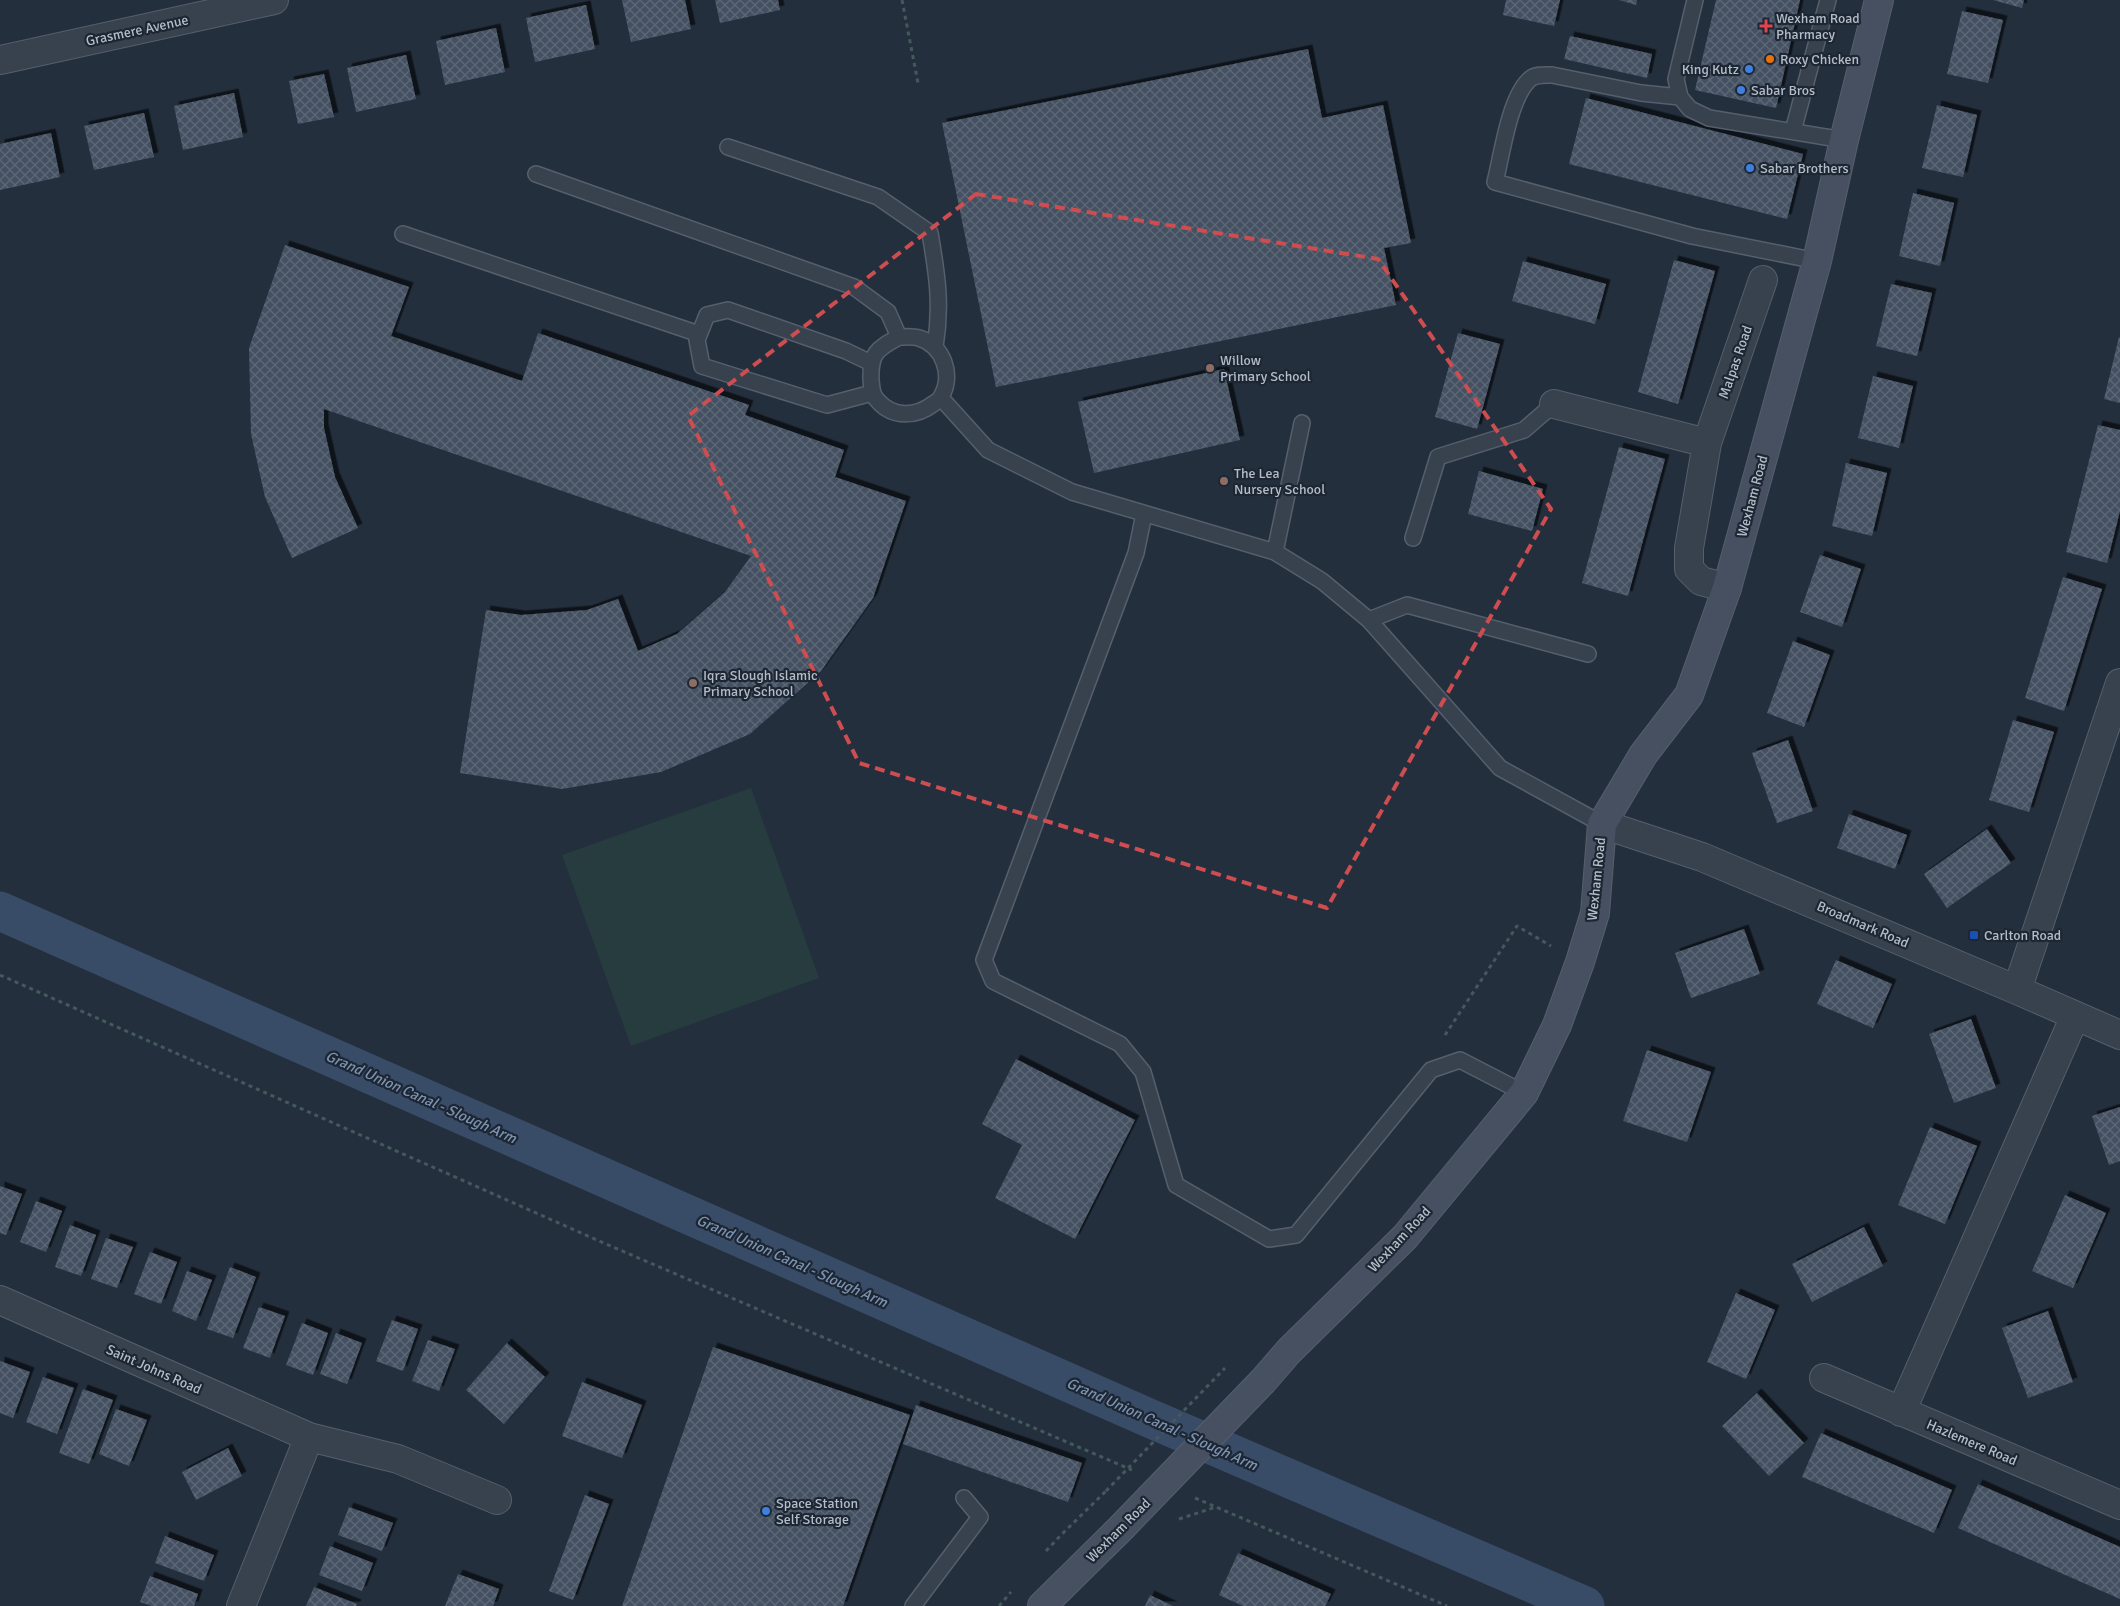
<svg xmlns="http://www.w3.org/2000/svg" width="2120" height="1606" font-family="Signika,sans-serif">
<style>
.garden{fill:#263c3f}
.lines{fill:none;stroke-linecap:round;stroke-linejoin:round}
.canal{stroke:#394c67;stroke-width:39}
.building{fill:url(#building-cross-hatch);filter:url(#shadow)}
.lane-casing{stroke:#565f6c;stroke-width:18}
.street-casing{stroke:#565f6c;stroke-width:30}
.secondary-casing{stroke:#565f6c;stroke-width:30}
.path{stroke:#44595c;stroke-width:3;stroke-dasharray:4 4;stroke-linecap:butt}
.lane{stroke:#38414e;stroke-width:15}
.street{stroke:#38414e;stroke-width:28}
.secondary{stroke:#465061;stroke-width:28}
.secondary-bridge-casing{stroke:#565f6c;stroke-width:30;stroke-linecap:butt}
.path-bridge{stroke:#44595c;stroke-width:3;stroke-dasharray:4 4;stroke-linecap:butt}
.secondary-bridge{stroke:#465061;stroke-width:28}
.marked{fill:none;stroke:#ce4d50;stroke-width:4;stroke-dasharray:10 6;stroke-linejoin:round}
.health-dot{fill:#e0444e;stroke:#1d2633;stroke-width:2}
.food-dot{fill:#e8710a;stroke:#1d2633;stroke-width:2}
.shop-dot{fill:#3f7fe0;stroke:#1d2633;stroke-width:2}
.education-dot{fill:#8d6e63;stroke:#1d2633;stroke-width:2}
.transit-dot{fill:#1a4fb4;stroke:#1d2633;stroke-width:2}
.labels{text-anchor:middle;stroke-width:4.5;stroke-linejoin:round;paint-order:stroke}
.poi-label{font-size:14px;fill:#b4bcc9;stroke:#1d2633;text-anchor:start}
.street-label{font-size:14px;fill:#b4bcc9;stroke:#1d2633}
.water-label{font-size:15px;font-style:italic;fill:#7c92b1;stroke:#1d2633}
</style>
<defs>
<pattern id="building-cross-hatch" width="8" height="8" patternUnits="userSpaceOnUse" patternTransform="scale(1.25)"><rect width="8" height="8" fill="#455162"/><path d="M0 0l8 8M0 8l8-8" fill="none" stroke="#5d6877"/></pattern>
<filter id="shadow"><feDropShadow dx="4.5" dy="-4.5" stdDeviation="0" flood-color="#0009"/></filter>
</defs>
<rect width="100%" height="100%" fill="#242f3e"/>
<!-- garden -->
<path class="garden" d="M751,788l68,190 -188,68 -69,-191z"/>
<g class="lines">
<!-- canal -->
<path class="canal" d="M0,911l1149,507 436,188"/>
</g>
<!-- building -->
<path class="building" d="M622,0h63l6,29 -60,13z
M715,0h63l2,10 -60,13z
M1506,0h54l-6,26 -51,-11z
M1619,0h18l-1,5z
M1716,0h84l-24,108 -81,-18z
M1993,0h31l-2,8z
M586,5l9,44 -60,13 -9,-44z
M1962,11l41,9 -15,63 -41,-9z
M496,28l9,44 -60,13 -9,-44z
M1570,36l82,18 -5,24 -83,-19z
M1308,49l14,69 61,-13 28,138 -27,5 12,57 -400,82 -54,-264z
M406,55l10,44 -60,13 -9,-44z
M324,74l10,43 -36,7 -9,-43z
M234,93l9,44 -60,13 -9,-44z
M1586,98l217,56 -16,65 -218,-55z
M1937,105l40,10 -14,62 -41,-9z
M144,113l10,44 -60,13 -10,-44z
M51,133l9,44 -60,13v-46z
M1913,193l41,10 -14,63 -41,-10z
M285,245l124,42 -18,49 131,45 16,-48 211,72 -4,10 99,35 -9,27 71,24 -33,97 -52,73 -71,63 -89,38 -99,17 -102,-16 26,-163 35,5 66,-5 31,-11 20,52 39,-17 48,-42 26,-36 -427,-147v19l11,49 23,51 -66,30 -27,-61 -14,-63 -2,-86z
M1674,260l41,11 -37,133 -40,-12z
M1523,261l83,23 -11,40 -83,-23z
M1891,284l41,9 -15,63 -41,-10z
M1458,333l42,11 -23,85 -42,-12z
M2119,337l1,1v65l-16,-4z
M1224,369l16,71 -146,33 -16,-71z
M1873,376l40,10 -14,62 -41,-10z
M2098,425l22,5v81l-13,52 -41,-11z
M1619,447l46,12 -37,137 -46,-13z
M1846,463l41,10 -15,63 -40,-10z
M1479,471l64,18 -11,42 -64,-17z
M1820,555l41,14 -19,58 -42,-15z
M2063,577l39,12 -38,122 -39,-13z
M1793,641l37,14 -26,72 -37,-14z
M2013,720l41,12 -25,80 -40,-12z
M1788,740l25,71 -36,12 -25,-70z
M1849,814l58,21 -12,34 -58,-21z
M1987,829l24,34 -64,45 -23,-34z
M1744,929l16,45 -69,24 -16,-45z
M1836,960l56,24 -19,44 -56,-24z
M1971,1019l25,69 -42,15 -25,-69z
M1647,1050l64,22 -24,70 -64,-21z
M1016,1059l119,61 -60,119 -80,-41 27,-53 -40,-21z
M2120,1107v54l-11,4 -17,-49z
M1930,1127l47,19 -32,78 -47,-19z
M0,1186l22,8 -16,41 -6,-2z
M2065,1195l41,18 -33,75 -41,-17z
M36,1201l26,10 -16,41 -26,-10z
M70,1225l26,10 -15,41 -26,-9z
M1864,1227l19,39 -71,36 -20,-38z
M106,1238l27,9 -16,41 -26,-9z
M150,1252l27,10 -16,42 -27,-10z
M230,1267l26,10 -23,61 -26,-9z
M187,1271l25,9 -16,41 -24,-10z
M1736,1293l39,17 -29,69 -39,-17z
M259,1307l26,9 -15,42 -27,-10z
M2048,1311l25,71 -45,16 -26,-70z
M392,1320l26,9 -15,42 -27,-10z
M302,1323l26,10 -15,42 -27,-10z
M336,1333l26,10 -15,41 -27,-10z
M428,1340l27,9 -16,42 -27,-10z
M507,1343l38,34 -41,47 -38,-34z
M713,1347l197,68 -67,191h-221z
M0,1361l30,11 -17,46 -13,-5z
M43,1377l31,11 -17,46 -31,-12z
M582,1382l60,23 -20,53 -60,-22z
M83,1389l30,11 -24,64 -30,-11z
M1757,1393l47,50 -35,33 -47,-50z
M916,1405l166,58 -14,39 -165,-58z
M116,1409l31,11 -18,46 -30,-12z
M1821,1433l131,57 -18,43 -132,-56z
M228,1448l14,28 -46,24 -14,-28z
M1978,1484l142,63v52l-162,-71z
M585,1495l24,9 -36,96 -24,-9z
M349,1507l44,16 -11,28 -44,-16z
M165,1536l49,19 -10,26 -49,-18z
M330,1546l43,17 -11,28 -43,-16z
M1238,1553l93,41 -6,12h-82l-24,-11z
M458,1574l41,15 -6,17h-48z
M150,1576l48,18 -4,12h-42l-12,-4z
M314,1587l43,17 -1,2h-50z
M1150,1595l23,11h-28z"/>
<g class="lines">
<defs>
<path id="lane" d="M1695,0l-19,79 4,18 10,12 19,9 135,22
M1680,97l-39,-4 -89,-18c-8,0 -17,-1 -23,5 -20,19 -27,75 -34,102l197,54 125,25
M1793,131l35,-131
M728,147l150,50 52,36c7,41 12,72 5,114
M536,174l318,113 34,25 11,25
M403,234l296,100
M899,337c6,0 14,-1 20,1 24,7 35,37 22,59 -1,3 -5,5 -8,7 -17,13 -40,14 -55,-3 -6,-6 -6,-12 -7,-21 -1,-26 5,-31 28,-43z
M871,363l-25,-12 -118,-41 -21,5 -10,25 5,26 125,39 45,-12
M941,398l47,52 84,42 203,60 47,29 47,39 131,148 102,56
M1144,514l-8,39 -152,407 9,21 127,63 23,28 33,113 93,54 27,-4 135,-165 29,-10 64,33
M1413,538l25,-81 86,-27 30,-26
M1275,552l27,-129
M1369,620l38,-15 181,49
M913,1606l67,-89 -16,-19"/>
<path id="street" d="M0,60l274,-60
M1554,404l153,39
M1727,588l-26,-7 -12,-12v-21l18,-105 56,-163
M1602,824l100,33 315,133 103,45
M2017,990l103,-307
M0,1300l309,137 89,22 99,41
M1824,1378l296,127
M1901,1412l174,-396
M241,1606l68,-169"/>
<path id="secondary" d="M1263,1381l26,-30 116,-114 119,-144 33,-68 23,-63 15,-49 7,-89 41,-69 46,-60 38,-107 90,-327 27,-121 35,-140
M1042,1606l79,-78"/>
</defs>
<!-- lane casing -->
<use href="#lane" class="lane-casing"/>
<!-- street casing -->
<use href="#street" class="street-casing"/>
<!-- secondary casing -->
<use href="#secondary" class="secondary-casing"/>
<!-- path -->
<path class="path" d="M902,0l16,83
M0,975l606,269 526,226
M1445,1035l72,-109 34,20
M1195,1498l252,108
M1179,1519l37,-12
M1046,1551l15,-16 45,-44 1,3
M999,1606l12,-14"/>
<!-- lane -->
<use href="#lane" class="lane"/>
<!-- street -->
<use href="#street" class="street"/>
<!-- secondary -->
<use href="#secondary" class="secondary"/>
<defs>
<path id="secondary-bridge" d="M1121,1528l142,-147"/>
</defs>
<!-- secondary-bridge casing -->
<use href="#secondary-bridge" class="secondary-bridge-casing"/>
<!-- path-bridge -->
<path class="path-bridge" d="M1106,1491l119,-123"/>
<!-- secondary-bridge -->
<use href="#secondary-bridge" class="secondary-bridge"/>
</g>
<!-- marked area -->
<path class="marked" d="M976,194l402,65 173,250 -224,399 -468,-145 -171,-347z"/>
<!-- markers -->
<path class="health-dot" d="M1763.5 18.5h5v5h5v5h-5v5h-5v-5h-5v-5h5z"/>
<circle class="food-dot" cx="1770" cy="59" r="5"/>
<g class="shop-dot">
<circle cx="1749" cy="69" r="5"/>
<circle cx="1741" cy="90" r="5"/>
<circle cx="1750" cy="168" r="5"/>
<circle cx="766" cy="1511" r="5"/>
</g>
<g class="education-dot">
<circle cx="1210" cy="368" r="5"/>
<circle cx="1224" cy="481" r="5"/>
<circle cx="693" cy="683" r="5"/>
</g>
<rect class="transit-dot" x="1969" y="930" width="10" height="10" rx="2.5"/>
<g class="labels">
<!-- poi labels -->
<g class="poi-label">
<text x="1776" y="23">Wexham Road<tspan x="1776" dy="16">Pharmacy</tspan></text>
<text x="1780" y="64">Roxy Chicken</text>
<text x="1739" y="74" text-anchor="end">King Kutz</text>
<text x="1751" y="95">Sabar Bros</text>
<text x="1760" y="173">Sabar Brothers</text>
<text x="1220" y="365">Willow<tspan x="1220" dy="16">Primary School</tspan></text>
<text x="1234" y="478">The Lea<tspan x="1234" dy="16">Nursery School</tspan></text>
<text x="703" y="680">Iqra Slough Islamic<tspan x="703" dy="16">Primary School</tspan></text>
<text x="1984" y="940">Carlton Road</text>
<text x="776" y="1508">Space Station<tspan x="776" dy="16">Self Storage</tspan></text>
</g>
<!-- street labels -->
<g class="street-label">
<text transform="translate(137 30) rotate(-12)" y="5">Grasmere Avenue</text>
<text transform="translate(1735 362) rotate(-71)" y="5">Malpas Road</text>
<text transform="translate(1752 496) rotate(-75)" y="5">Wexham Road</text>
<text transform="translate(1596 879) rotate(-84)" y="5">Wexham Road</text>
<text transform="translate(1863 924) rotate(23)" y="5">Broadmark Road</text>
<text transform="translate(1399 1239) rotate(-47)" y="5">Wexham Road</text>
<text transform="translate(154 1369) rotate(24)" y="5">Saint Johns Road</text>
<text transform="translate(1972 1442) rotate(23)" y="5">Hazlemere Road</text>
<text transform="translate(1118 1530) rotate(-45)" y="5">Wexham Road</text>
</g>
<!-- water labels -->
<g class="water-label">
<text transform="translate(421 1097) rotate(24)" y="5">Grand Union Canal - Slough Arm</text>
<text transform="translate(792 1261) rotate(24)" y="5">Grand Union Canal - Slough Arm</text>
<text transform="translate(1162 1424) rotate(24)" y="5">Grand Union Canal - Slough Arm</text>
</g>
</g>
</svg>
